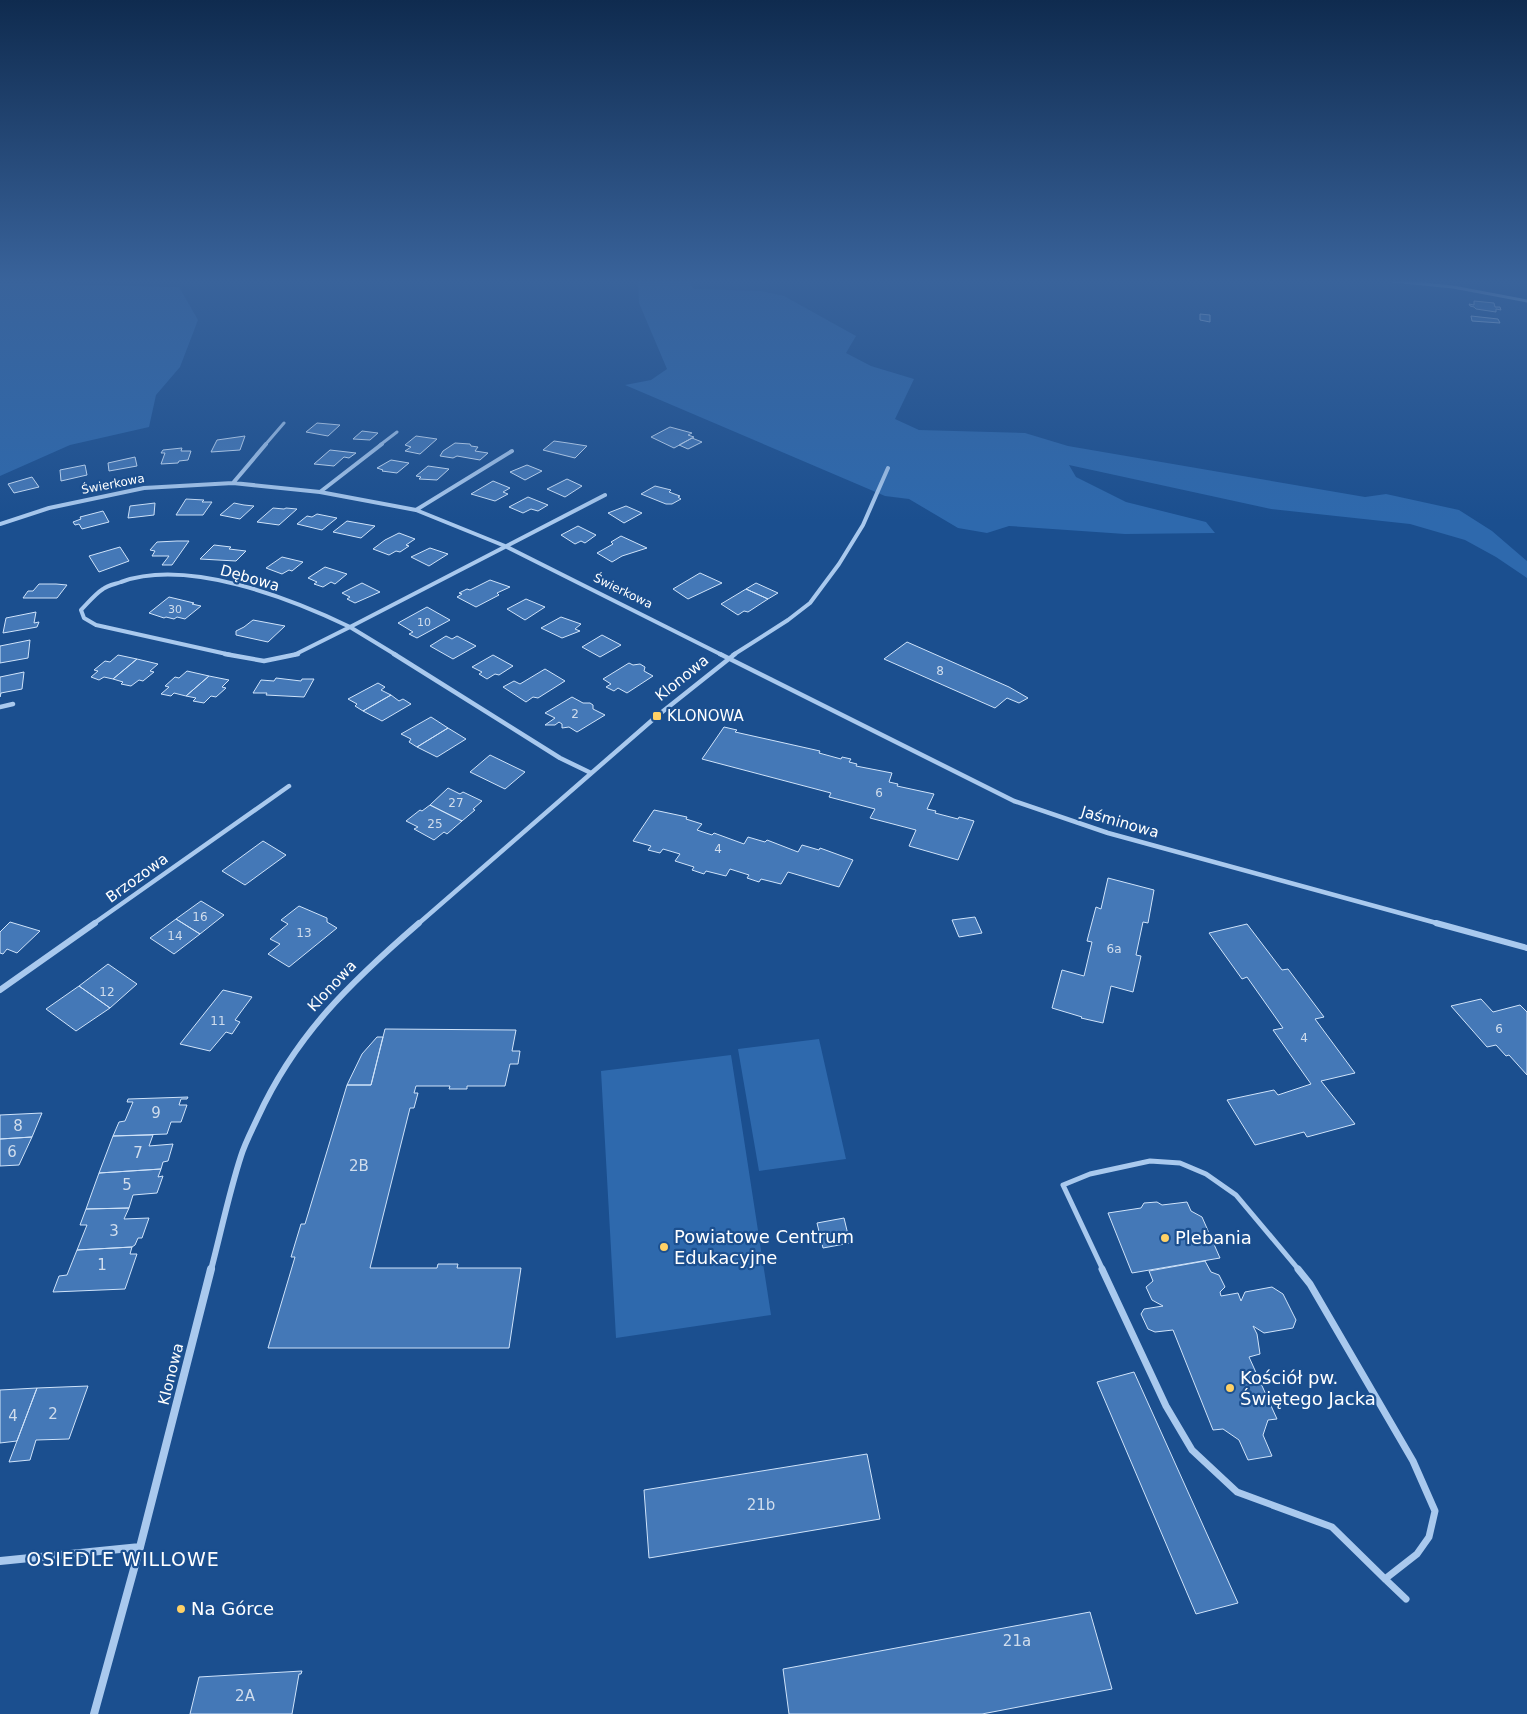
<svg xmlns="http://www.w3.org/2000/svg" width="1527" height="1714" font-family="'DejaVu Sans',sans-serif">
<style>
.green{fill:#2e69ad}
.building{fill:#4478b7;stroke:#cfe3fa}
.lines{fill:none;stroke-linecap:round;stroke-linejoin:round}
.pedestrian-far1{stroke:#a9c9ee;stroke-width:5}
.pedestrian{stroke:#a9c9ee;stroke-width:7}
.minor-far4{stroke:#a9c9ee;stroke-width:3}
.minor-far3{stroke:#a9c9ee;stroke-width:4}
.minor-far2{stroke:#a9c9ee;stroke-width:4.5}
.minor-far1{stroke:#a9c9ee;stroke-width:6}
.minor{stroke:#a9c9ee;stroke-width:8}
.poi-dot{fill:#ffd166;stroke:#1b4f8f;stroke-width:2}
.labels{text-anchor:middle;stroke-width:4.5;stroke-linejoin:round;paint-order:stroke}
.far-number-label{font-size:11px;fill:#d0dded}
.far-street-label{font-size:12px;fill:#fff;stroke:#1b4f8f}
.number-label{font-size:12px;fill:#d0dded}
.street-label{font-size:15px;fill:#fff;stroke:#1b4f8f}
.poi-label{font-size:15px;fill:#fff;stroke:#1b4f8f;text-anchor:start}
.near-number-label{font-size:15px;fill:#d0dded}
.near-poi-label{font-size:18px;fill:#fff;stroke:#1b4f8f;text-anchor:start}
.near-neighbourhood-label{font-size:19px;letter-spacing:1px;fill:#fff;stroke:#1b4f8f}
</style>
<rect width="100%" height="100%" fill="#1b4f8f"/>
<!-- green -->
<path class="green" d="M638,281h50l6,8 67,2 23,5 72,40 -10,17 25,13 43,13 -19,40 24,11 106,3 43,13 297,51 21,-3 73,16 33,21 35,30v17l-31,-21 -31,-17 -55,-16 -139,-15 -202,-44 7,12 50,25 80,20 9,11 -90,1 -116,-8 -22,7 -29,-5 -49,-29 -24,-3 -260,-111 26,-5 16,-11 -28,-66z
M0,283l179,4 19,33 -18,47 -24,28 -7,32 -79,18 -70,31z
M819,1039l27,120 -87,12 -21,-122z
M731,1055l40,260 -155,23 -15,-267z"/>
<!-- building -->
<path class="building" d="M1474,301l20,2 1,4h5l1,3 -5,-1v3l-20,-3 -2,-2 -4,-1 -1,-2 5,1z
M1200,314l10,1v7l-10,-2z
M1471,316l27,3 2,4 -28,-2z
M317,423l23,2 -12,11 -22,-4z
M670,427l22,6 -4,2 6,2 -20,11 -23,-11z
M362,431l16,2 -8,7 -17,-1z
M245,436l-5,14 -29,2 6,-12z
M416,436l21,3 -17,15 -15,-3 6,-4 -6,-2z
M692,438l10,4 -14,7 -9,-4z
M554,441l14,2 19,3 -12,12 -32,-8z
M455,443l15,1 1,2 7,1 -3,4 13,2 -8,7 -23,-4 -4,2 -13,-2 3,-5z
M182,448l-1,3h10l-3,9 -9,1 -1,2 -17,1 4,-11h-4l2,-3z
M330,450l26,3 -7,5 -5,-1 -10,9 -20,-2z
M135,457l2,9 -28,5 -1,-8z
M391,460l18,3 -12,10 -15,-2 1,-1 -6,-2z
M85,465l2,10 -26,6 -1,-11z
M527,465l15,6 -17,9 -15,-8z
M428,466l21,3 -12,11 -18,-1 2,-2 -5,-1z
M32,477l7,10 -25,6 -6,-9z
M567,479l15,7 -17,11 -18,-8z
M493,481l17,7 -7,4 5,2 -13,7 -24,-7z
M655,486l16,4 -2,2 11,4 -2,1 3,2 -9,5h-6l-25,-10z
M528,497l20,8 -10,6 -7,-2 -8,4 -14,-6z
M186,499l18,1 -2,2h10l-9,13h-27z
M155,503l-1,12 -26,3 2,-12z
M234,503l10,2 10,1 -14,13 -20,-4z
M626,506l16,7 -18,10 -16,-10z
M273,508l11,1 2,-1 11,1 -18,16 -22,-3z
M103,511l6,11 -27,7 -3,-5 -4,1 -2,-3 8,-3 -1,-2z
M317,514l20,4 -15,12 -25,-6 10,-8 5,1z
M347,521l28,5 -14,12 -28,-6z
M578,526l18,9 -11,8 -4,-2 -6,3 -14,-9z
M399,533l16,6 -9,6 3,1 -9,6 -4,-1 -7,4 -16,-6 12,-9z
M621,536l26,12 -25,8 -10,6 -15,-9 16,-9 -2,-2z
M177,541h12l-17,24h-10l7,-9h-17l3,-5 -5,-1 7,-8z
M214,545l17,2 -2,2 17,2 -10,10 -36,-2z
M120,547l9,14 -30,11 -10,-16z
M430,548l18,6 -19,12 -18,-9z
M282,557l21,5 -11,9 -3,-1 -7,4 -16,-6z
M325,567l22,7 -12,10 -4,-2 -8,5 -9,-3 3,-2 -9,-4z
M700,573l22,10 -34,16 -15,-10z
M490,580l20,7 -13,6 2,2 -23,12 -19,-10 5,-3 -3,-1 8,-4 3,1z
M362,583l18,9 -25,11 -8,-4 3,-2 -8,-4z
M756,583l22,10 -10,6 -22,-10z
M39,584h17l11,1 -10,13h-34l5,-7h5z
M746,589l22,10 -20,13 -4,-1 -6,4 -17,-11z
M169,597l25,6 -2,1 9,2 -16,13 -8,-2 -3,2 -8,-2 -2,1 -15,-5z
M526,599l19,8 -20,13 -18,-11z
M427,607l23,13 -33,18 -8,-4 4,-2 -15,-9z
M36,612l-2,11 5,-1 -2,5 -34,6 3,-15z
M561,617l20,7 -6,5 5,2 -18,7 -21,-10z
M253,620l32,6 -17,16 -32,-7v-4l8,-4z
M602,635l19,10 -21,12 -18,-10z
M446,636l6,3 5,-3 19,10 -23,13 -23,-13z
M30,640l-2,18 -28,5v-17z
M907,642l102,45 19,11 -9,5 -12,-5 -12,10 -111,-49z
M118,655l19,4 -24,20 -9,-2 -5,3 -8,-3 7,-6 -4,-1 11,-9 5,1z
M493,655l20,11 -14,9 -4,-1 -8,5 -8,-5 3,-2 -10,-5z
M137,659l21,5 -8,7 4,1 -11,9 -4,-1 -8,6 -10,-2 2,-2 -10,-3z
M629,663l4,2 7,-1 5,3 -1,4 9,5 -26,17 -9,-5 -4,3 -8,-4 5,-3 -8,-5z
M545,669l20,12 -27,17 -5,-1 -7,5 -23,-15 11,-6 6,3z
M187,671l22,5 -23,20 -12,-3 -3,3 -10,-2 8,-7 -4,-1 10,-9 4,1z
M24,672l-2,17 -21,4 -1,4v-20z
M209,676l20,4 -7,7 4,1 -10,9 -5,-1 -7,7 -11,-2 3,-3 -10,-2z
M276,678l25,3 1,-2h12l-10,18 -38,-2 1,-2h-14l8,-13 13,1z
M378,683l7,4 -4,3 10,5 -28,16 -8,-5 2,-2 -9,-5z
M391,695l8,6 4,-2 8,5 -29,17 -19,-10z
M572,697l11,6h7l3,2v4l12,6 -28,17 -8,-5 -7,1v-4l-3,-2 -4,3h-10l10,-7 -10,-5z
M431,717l17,11 -31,19 -8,-5 2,-3 -10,-5z
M724,727l13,3 -2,2 85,19 -1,2 22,6 1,-2 9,2 -2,3 8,2 -1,2 36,7 -3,9 9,2 -1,2 37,8 -7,15 9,2 -1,2 23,6 1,-2 15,4 -16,39 -49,-14 7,-16 -46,-12 5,-9 -46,-12 2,-4 -129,-34z
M448,728l18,11 -29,18 -20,-10z
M490,755l35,17 -20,17 -35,-17z
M448,788l12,6 3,-2 19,9 -9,8 2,1 -13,11 -32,-16z
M430,805l32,16 -15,13 -3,-2 -10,8 -20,-11 4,-2 -12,-6 14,-11 2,1z
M654,810l33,7 -1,2 16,5 -5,6 15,5 2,-2 30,11 4,-7 17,5 2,-2 31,12 4,-7 17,5 1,-2 33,12 -14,27 -51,-15 -7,12 -20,-5 -2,3 -12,-4 2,-3 -19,-6 -4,7 -20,-5 -2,3 -12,-4 2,-3 -19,-6 5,-7 -17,-5 -3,4 -12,-3 3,-4 -18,-5z
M263,841l23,14 -41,30 -23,-14z
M1108,878l46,12 -6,33 -5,-1 -7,33 5,1 -8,36 -22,-6 -8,37 -22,-5 1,-1 -30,-9 10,-38 22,6 8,-34 -5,-1 9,-34 5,2z
M201,901l23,14 -24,19 -24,-15z
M299,906l28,12v4l10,6 -48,39 -21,-13 12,-10 -10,-5 18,-15 -7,-4z
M975,917l7,16 -23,4 -7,-17z
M176,919l24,15 -26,20 -24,-16z
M10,922l30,9 -23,22 -10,-4 -4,5 -3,-1v-21z
M1247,924l35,46 6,-1 36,48 -9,2 40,54 -34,8 34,43 -48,13 -3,-5 -49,13 -28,-45 47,-10 4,5 33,-11 -38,-54 10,-2 -36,-51 -5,2 -33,-46z
M108,964l29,20 -27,24 -31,-22z
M79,986l31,22 -34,23 -30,-22z
M223,990l29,7 -17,23 5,2 -8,12 -6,-2 -16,19 -30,-7z
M1481,999l12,13 27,-7 7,7v63l-18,-20 -3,1 -10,-11 -9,2 -36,-41z
M385,1029l131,1 -4,21h8l-2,13h-8l-5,22h-38v3h-18l1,-3h-34l-2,7h4l-4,15h-4l-40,160h67l1,-4h20l-1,4h64l-12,80h-241l27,-91h-4l10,-33h4l42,-139h24z
M377,1037h6l-12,48h-24l15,-31z
M188,1097l-1,2h-6l-2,6h8l-6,17h-10l-4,12 -54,2 6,-14 6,-1 8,-19h-6l1,-3z
M42,1113l-10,24 -32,2v-24z
M153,1135l-4,11 24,-2 -5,17 -5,1 -2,7 -62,4 14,-37z
M32,1137l-13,28 -19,1v-27z
M161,1169l-3,8 5,-1 -6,17 -24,2 -4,13 -43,1 13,-36z
M1157,1202l5,3 25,-3 4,9 11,6 18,41 -88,15 -24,-60 33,-5 3,-5z
M129,1208l-5,11 25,-1 -7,20h-4l-3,7 -3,2 -55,3 10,-25h-7l6,-16z
M844,1218l6,25 -27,5 -6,-25z
M132,1247l-2,7h7l-12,35 -72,3 6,-16 8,-1 10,-25z
M1205,1261l6,11 8,3 6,12 -5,5 1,4 17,-3 3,8 4,-9 27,-5 11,7 13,26 -3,8 -29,5 -11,-7 4,8 3,20 -11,3 28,62 -9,1 -5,15 9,21 -24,4 -9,-20 -16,-11 -10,1 -40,-100 -18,2 -7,-3 -7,-15 3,-5 19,-3 -11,-6 -6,-13 7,-6 -4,-10z
M1134,1372l104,231 -42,11 -99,-232z
M88,1386l-19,53 -33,1 -6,20 -21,2 28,-74z
M37,1388l-20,53 -17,2v-53z
M867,1454l13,65 -231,39 -5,-68z
M1090,1612l22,77 -130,25h-193l-6,-45z
M302,1671l-1,3h-2l-7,40h-102l9,-37z"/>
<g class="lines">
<!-- pedestrian-far1 -->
<path class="pedestrian-far1" d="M1103,1270l-40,-85 27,-11 60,-13 30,2 26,11 30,21 63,75"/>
<!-- pedestrian -->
<path class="pedestrian" d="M1102,1269l64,137 26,44 45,42 95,35 53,52
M1298,1269l12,15 103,177 22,50 -6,26 -12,17 -32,25
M1385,1579l21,20"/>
<!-- minor-far4 -->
<path class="minor-far4" d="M1393,281l60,6 74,14
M265,445l19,-22
M380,445l17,-13"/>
<!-- minor-far3 -->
<path class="minor-far3" d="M233,483l33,-39
M320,492l62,-48
M416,510l96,-59
M0,524l49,-16 95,-20 89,-5 87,9 96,18 89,36 217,109
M350,627l46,28
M350,627l255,-132
M231,655l-135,-30 -12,-7 -3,-8c7,-7 14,-16 22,-21 5,-4 13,-5 18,-7 66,-24 169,16 229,45
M294,655l56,-28
M733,655l55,-35 22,-17 29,-39 24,-39 25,-57"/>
<!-- minor-far2 -->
<path class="minor-far2" d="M225,654l39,7 34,-7
M394,654l166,104 31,15
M720,654l294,147 94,32 332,91
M0,707l13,-3
M93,924l196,-138
M418,924l239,-208 78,-62"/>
<!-- minor-far1 -->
<path class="minor-far1" d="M1436,923l91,25
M0,990l95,-67
M211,1270c10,-38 18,-77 30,-114 4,-13 11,-26 17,-39 38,-83 93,-135 161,-194"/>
<!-- minor -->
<path class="minor" d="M0,1561l140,-14
M94,1714l46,-167 71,-278"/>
</g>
<!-- sky -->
<linearGradient id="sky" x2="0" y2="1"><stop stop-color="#0f2b4f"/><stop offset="0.54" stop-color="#39639b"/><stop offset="1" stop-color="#39639b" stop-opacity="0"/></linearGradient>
<rect width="1527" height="521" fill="url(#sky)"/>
<!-- markers -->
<g class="poi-dot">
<rect x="652" y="711" width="10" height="10" rx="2.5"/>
<circle cx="1165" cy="1238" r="5"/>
<circle cx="664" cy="1247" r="5"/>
<circle cx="1230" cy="1388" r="5"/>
<circle cx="181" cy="1609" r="5"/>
</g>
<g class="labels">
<!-- far-number labels -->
<g class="far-number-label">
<text x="175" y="613">30</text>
<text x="424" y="626">10</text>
</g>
<!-- far-street labels -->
<g class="far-street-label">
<text transform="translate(113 484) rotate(-11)" y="4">Świerkowa</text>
<text transform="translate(623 591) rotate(26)" y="4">Świerkowa</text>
</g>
<!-- number labels -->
<g class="number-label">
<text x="940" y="675">8</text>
<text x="575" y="718">2</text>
<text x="879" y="797">6</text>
<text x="456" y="807">27</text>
<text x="435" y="828">25</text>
<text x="718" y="853">4</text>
<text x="200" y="921">16</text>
<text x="304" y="937">13</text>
<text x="175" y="940">14</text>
<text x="1114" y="953">6a</text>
<text x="107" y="996">12</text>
<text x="218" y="1025">11</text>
<text x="1499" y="1033">6</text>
<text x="1304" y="1042">4</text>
</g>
<!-- street labels -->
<g class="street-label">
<text transform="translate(250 578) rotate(16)" y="5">Dębowa</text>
<text transform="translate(682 678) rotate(-39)" y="5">Klonowa</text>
<text transform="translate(1120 822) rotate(16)" y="5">Jaśminowa</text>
<text transform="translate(137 878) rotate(-36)" y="5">Brzozowa</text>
<text transform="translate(332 986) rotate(-47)" y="5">Klonowa</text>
<text transform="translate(171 1374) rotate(-76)" y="5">Klonowa</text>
</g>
<!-- poi labels -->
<g class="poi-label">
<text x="667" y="721">KLONOWA</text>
</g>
<!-- near-number labels -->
<g class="near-number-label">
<text x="156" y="1118">9</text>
<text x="18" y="1131">8</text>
<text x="12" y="1157">6</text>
<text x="138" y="1158">7</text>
<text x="359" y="1171">2B</text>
<text x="127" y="1190">5</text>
<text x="114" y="1236">3</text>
<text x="102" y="1270">1</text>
<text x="53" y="1419">2</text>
<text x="13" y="1421">4</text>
<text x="761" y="1510">21b</text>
<text x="1017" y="1646">21a</text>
<text x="245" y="1701">2A</text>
</g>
<!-- near-poi labels -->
<g class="near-poi-label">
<text x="674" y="1243">Powiatowe Centrum<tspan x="674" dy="21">Edukacyjne</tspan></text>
<text x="1175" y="1244">Plebania</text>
<text x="1240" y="1384">Kościół pw.<tspan x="1240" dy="21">Świętego Jacka</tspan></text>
<text x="191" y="1615">Na Górce</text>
</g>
<!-- near-neighbourhood labels -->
<g class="near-neighbourhood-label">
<text x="123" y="1566">OSIEDLE WILLOWE</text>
</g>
</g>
</svg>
